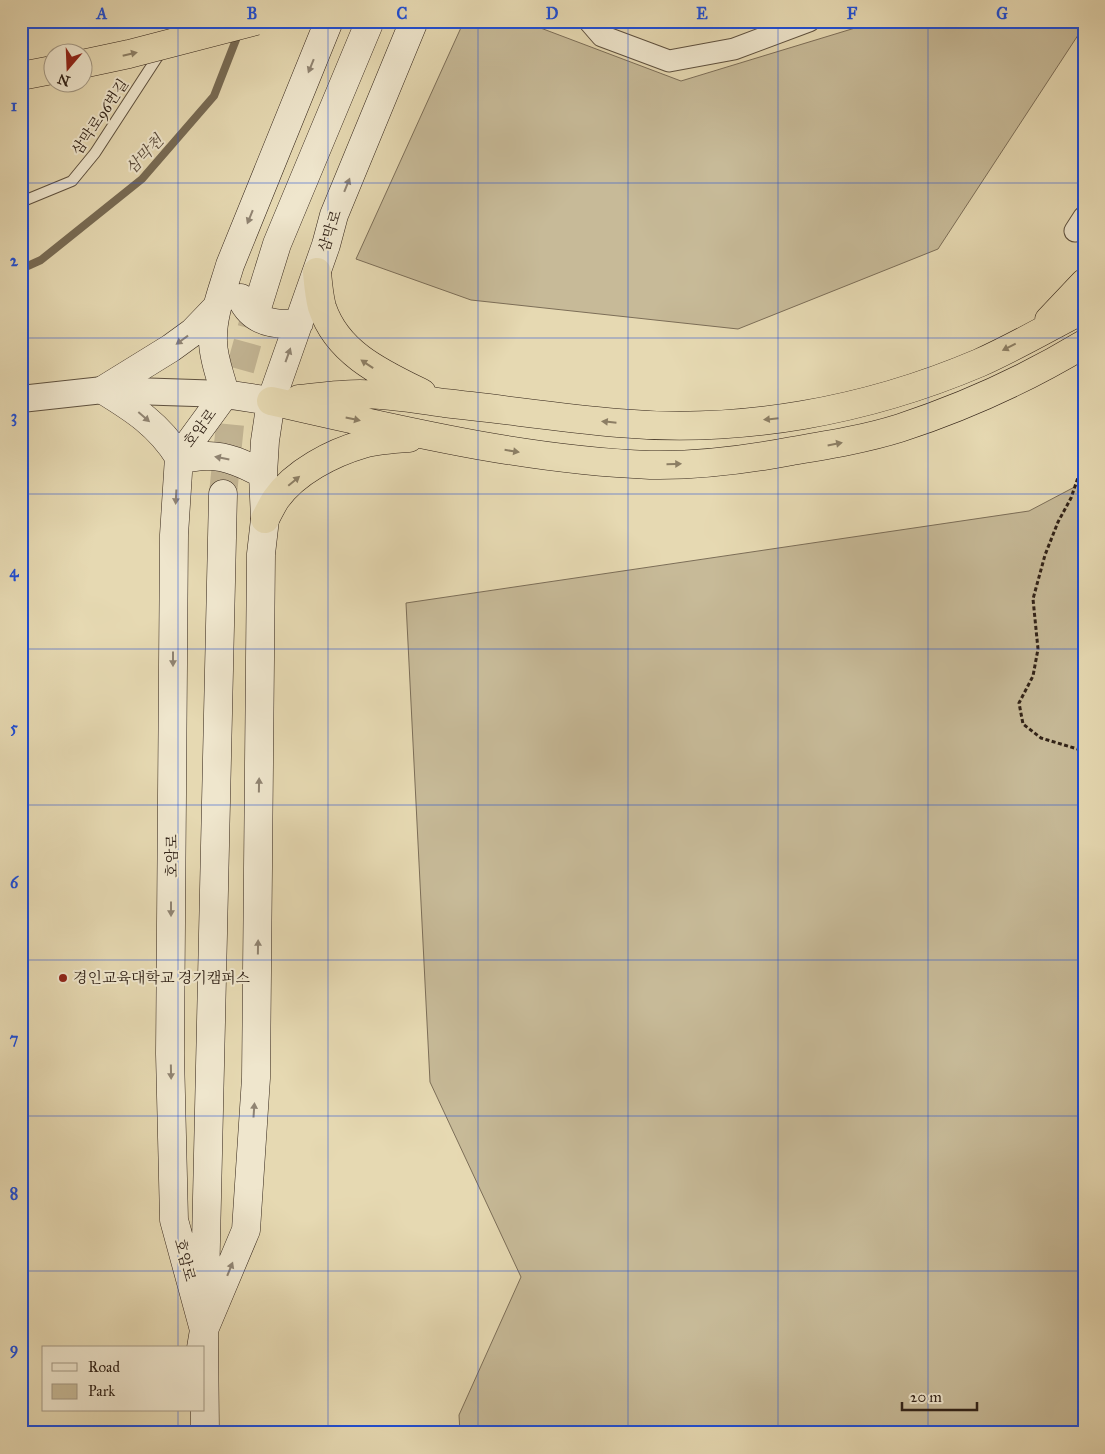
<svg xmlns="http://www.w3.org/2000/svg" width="1105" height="1454" font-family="'IM FELL Great Primer','Noto Serif KR',serif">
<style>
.green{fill:#c7ba98;stroke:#7c6e58}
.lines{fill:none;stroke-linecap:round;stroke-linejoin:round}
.stream{stroke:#786b54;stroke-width:8}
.secondary-tunnel{stroke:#c2b493;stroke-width:28;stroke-dasharray:28 14;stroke-linecap:butt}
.service-casing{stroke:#5e503e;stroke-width:12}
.minor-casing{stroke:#5e503e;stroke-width:23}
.tertiary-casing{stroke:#5e503e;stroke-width:28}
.secondary-casing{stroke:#312217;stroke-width:29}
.motorway-casing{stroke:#312217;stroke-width:29}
.path{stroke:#312217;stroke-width:3;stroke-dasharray:4 2.5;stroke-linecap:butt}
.service{stroke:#efe6cd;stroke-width:10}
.minor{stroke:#efe6cd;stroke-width:21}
.tertiary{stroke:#efe6cd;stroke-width:26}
.secondary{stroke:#efe6cd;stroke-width:28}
.motorway{stroke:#e6d9b2;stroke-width:28}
.motorway-bridge-casing{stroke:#312217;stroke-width:29;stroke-linecap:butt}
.motorway-bridge{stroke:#e6d9b2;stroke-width:28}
.oneway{fill:#8c7e64}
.oneway2{fill:#908472}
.grid{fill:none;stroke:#1d4ed8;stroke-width:1;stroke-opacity:0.55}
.poi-dot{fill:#8f2418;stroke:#efe6cd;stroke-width:2}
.labels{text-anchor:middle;stroke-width:4;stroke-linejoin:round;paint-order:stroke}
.street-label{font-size:15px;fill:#312217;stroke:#efe6cd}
.poi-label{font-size:15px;fill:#312217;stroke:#efe6cd;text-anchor:start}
.water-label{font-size:16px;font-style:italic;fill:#5b4c3b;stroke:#efe6cd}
.neatline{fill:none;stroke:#1d4ed8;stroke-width:2}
.grid-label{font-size:16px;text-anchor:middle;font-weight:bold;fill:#1d4ed8}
</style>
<rect width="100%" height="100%" fill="#e6d9b2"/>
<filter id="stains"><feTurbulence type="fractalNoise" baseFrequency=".004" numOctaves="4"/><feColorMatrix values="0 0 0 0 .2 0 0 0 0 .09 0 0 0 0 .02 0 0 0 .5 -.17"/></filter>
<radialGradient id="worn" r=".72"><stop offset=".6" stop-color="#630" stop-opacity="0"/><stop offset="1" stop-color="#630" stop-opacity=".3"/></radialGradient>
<!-- green -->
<path class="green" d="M464,21h58l159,60 197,-60h206v5l-146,223 -200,80 -267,-29 -115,-41z
M1084,482v951h-624l-1,-18 62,-138 -91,-195 -24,-479 623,-92z"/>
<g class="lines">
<!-- stream -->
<path class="stream" d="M21,269l20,-9 101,-81 72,-83 25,-64"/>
<!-- secondary-tunnel -->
<path class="secondary-tunnel" d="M223,494l10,-99 25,-90"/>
<defs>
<path id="service" d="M170,38l9,-17
M21,202l51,-21 23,-28 67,-103"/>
<path id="minor" d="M589,21l13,15 67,25 65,-12 75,-28
M1075,231l9,-14"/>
<path id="tertiary" d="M21,399l82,-9 122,4"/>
<path id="secondary" d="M241,298c11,24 34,28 58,25
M258,305l19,-61 93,-223
M225,394c-4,-17 -12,-35 -12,-53 -1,-26 10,-52 17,-76l99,-244
M225,394l46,7
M179,457c-20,-32 -45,-48 -76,-67l68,-42 22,-16 24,-25
M179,460c9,-2 18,-4 27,-4 20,-1 40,9 57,18
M204,1330l-30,-110 -4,-166 4,-519 5,-78 46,-63
M201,1348l3,-18 42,-100 10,-152 5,-524 4,-35 -2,-45 2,-33 6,-40 55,-156 8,-30 80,-194
M205,1433l-1,-103 19,-836"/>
<path id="motorway" d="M21,76l31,-6
M317,272c1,11 2,24 5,35 15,46 59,66 100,86
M1049,320l35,-37
M299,399c20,-2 40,-5 61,-5 28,0 56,5 84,9 58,6 116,15 174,20 123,11 248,-12 361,-60 36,-16 70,-36 105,-54
M271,401c125,28 250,59 379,64 48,1 95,-5 142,-14 36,-6 73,-12 108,-23 64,-21 126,-49 184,-84
M265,519c4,-7 7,-14 11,-20 19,-27 56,-46 87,-55 15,-4 31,-5 46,-6"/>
</defs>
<!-- service casing -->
<use href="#service" class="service-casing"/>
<!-- minor casing -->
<use href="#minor" class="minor-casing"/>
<!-- tertiary casing -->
<use href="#tertiary" class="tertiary-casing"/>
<!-- secondary casing -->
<use href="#secondary" class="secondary-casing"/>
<!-- motorway casing -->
<use href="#motorway" class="motorway-casing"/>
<!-- path -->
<path class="path" d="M1084,460l-13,38 -13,24 -13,33 -12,44 5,50 -5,27 -14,27 4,21 18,14 43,13"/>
<!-- service -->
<use href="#service" class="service"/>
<!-- minor -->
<use href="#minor" class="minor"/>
<!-- tertiary -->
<use href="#tertiary" class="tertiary"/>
<!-- secondary -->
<use href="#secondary" class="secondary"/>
<!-- motorway -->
<use href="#motorway" class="motorway"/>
<defs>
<path id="motorway-bridge" d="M82,64l47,-10 127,-33"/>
</defs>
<!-- motorway-bridge casing -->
<use href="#motorway-bridge" class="motorway-bridge-casing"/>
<!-- motorway-bridge -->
<use href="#motorway-bridge" class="motorway-bridge"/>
</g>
<!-- one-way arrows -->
<defs><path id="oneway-solid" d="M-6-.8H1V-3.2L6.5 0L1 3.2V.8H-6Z" transform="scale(1.25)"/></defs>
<g class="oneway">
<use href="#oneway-solid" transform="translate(130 54) rotate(-13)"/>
<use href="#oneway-solid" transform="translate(1009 347) rotate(153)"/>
<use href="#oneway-solid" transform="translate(367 364) rotate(-146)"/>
<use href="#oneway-solid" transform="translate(353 419) rotate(12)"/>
<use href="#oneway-solid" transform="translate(771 419) rotate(174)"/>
<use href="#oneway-solid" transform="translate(609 422) rotate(-174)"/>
<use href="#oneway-solid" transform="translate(835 444) rotate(-11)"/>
<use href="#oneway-solid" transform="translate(512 451) rotate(9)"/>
<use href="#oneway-solid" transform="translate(674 464) rotate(-1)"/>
<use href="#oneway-solid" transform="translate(294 481) rotate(-40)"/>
</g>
<g class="oneway2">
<use href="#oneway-solid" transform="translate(311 66) rotate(112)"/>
<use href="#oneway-solid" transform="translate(347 185) rotate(-68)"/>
<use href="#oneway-solid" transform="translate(250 217) rotate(112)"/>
<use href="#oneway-solid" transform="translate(182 340) rotate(144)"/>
<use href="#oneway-solid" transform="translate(288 355) rotate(-70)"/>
<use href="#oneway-solid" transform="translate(144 417) rotate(41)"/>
<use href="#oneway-solid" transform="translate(222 458) rotate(-169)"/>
<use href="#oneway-solid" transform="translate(176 497) rotate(93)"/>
<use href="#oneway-solid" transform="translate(173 659) rotate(90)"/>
<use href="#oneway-solid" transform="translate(259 785) rotate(-89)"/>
<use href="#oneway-solid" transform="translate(171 909) rotate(90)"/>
<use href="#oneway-solid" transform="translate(258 947) rotate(-89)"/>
<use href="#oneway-solid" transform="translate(171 1072) rotate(89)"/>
<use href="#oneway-solid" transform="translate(254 1110) rotate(-86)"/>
<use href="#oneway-solid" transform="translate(230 1269) rotate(-68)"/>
</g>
<!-- grid -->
<path class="grid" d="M178,21v1327M328,21v1412M478,21v1412M628,21v1412M778,21v1412M928,21v1412M21,183h1063M21,338h1063M21,494h1063M21,649h1063M21,805h1063M21,960h1063M21,1116h1063M21,1271h1063M178,1410v23"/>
<!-- markers -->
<circle class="poi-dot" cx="63" cy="978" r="5"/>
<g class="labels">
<!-- street labels -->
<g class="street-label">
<text transform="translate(100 117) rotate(-56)" y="5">삼막로96번길</text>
<text transform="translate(330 231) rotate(-72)" y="5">삼막로</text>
<text transform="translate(200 428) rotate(-53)" y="5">호암로</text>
<text transform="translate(172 856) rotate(-90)" y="5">호암로</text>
<text transform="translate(185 1260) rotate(75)" y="5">호암로</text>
</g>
<!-- poi labels -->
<g class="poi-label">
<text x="73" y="983">경인교육대학교 경기캠퍼스</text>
</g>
<!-- water labels -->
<g class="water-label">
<text transform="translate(144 154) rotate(-47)" y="6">삼막천</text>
</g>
</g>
<!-- margin -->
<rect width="1105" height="1454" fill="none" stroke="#e6d9b2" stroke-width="55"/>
<!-- legend -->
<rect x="42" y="1346" width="162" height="65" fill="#efe6cd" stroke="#a39884"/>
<rect x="52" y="1363" width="25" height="8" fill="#efe6cd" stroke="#a39884"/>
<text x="88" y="1372" font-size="15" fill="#312217">Road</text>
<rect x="52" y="1384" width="25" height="15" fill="#c7ba98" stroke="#a39884"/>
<text x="88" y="1396" font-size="15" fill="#312217">Park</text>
<!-- north arrow -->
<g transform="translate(68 68) rotate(199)"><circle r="24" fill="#efe6cd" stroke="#a39884"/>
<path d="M0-4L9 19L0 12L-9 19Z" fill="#8f2418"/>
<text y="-8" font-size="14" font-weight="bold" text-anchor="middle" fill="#312217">N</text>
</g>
<!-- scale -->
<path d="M902 1402v8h75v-8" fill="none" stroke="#312217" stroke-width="2.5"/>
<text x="910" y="1402" font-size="15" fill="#312217" stroke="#efe6cd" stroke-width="4" paint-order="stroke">20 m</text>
<rect x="28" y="28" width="1050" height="1398" class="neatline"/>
<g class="grid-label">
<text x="102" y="19">A</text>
<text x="252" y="19">B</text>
<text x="402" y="19">C</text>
<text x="552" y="19">D</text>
<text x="702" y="19">E</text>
<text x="852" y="19">F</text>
<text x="1002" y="19">G</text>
<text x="14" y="111">1</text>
<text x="14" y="266">2</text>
<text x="14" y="422">3</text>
<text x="14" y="577">4</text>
<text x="14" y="733">5</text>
<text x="14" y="888">6</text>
<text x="14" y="1044">7</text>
<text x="14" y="1199">8</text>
<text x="14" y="1354">9</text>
</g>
<rect width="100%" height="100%" filter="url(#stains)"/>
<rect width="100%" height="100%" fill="url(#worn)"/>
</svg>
